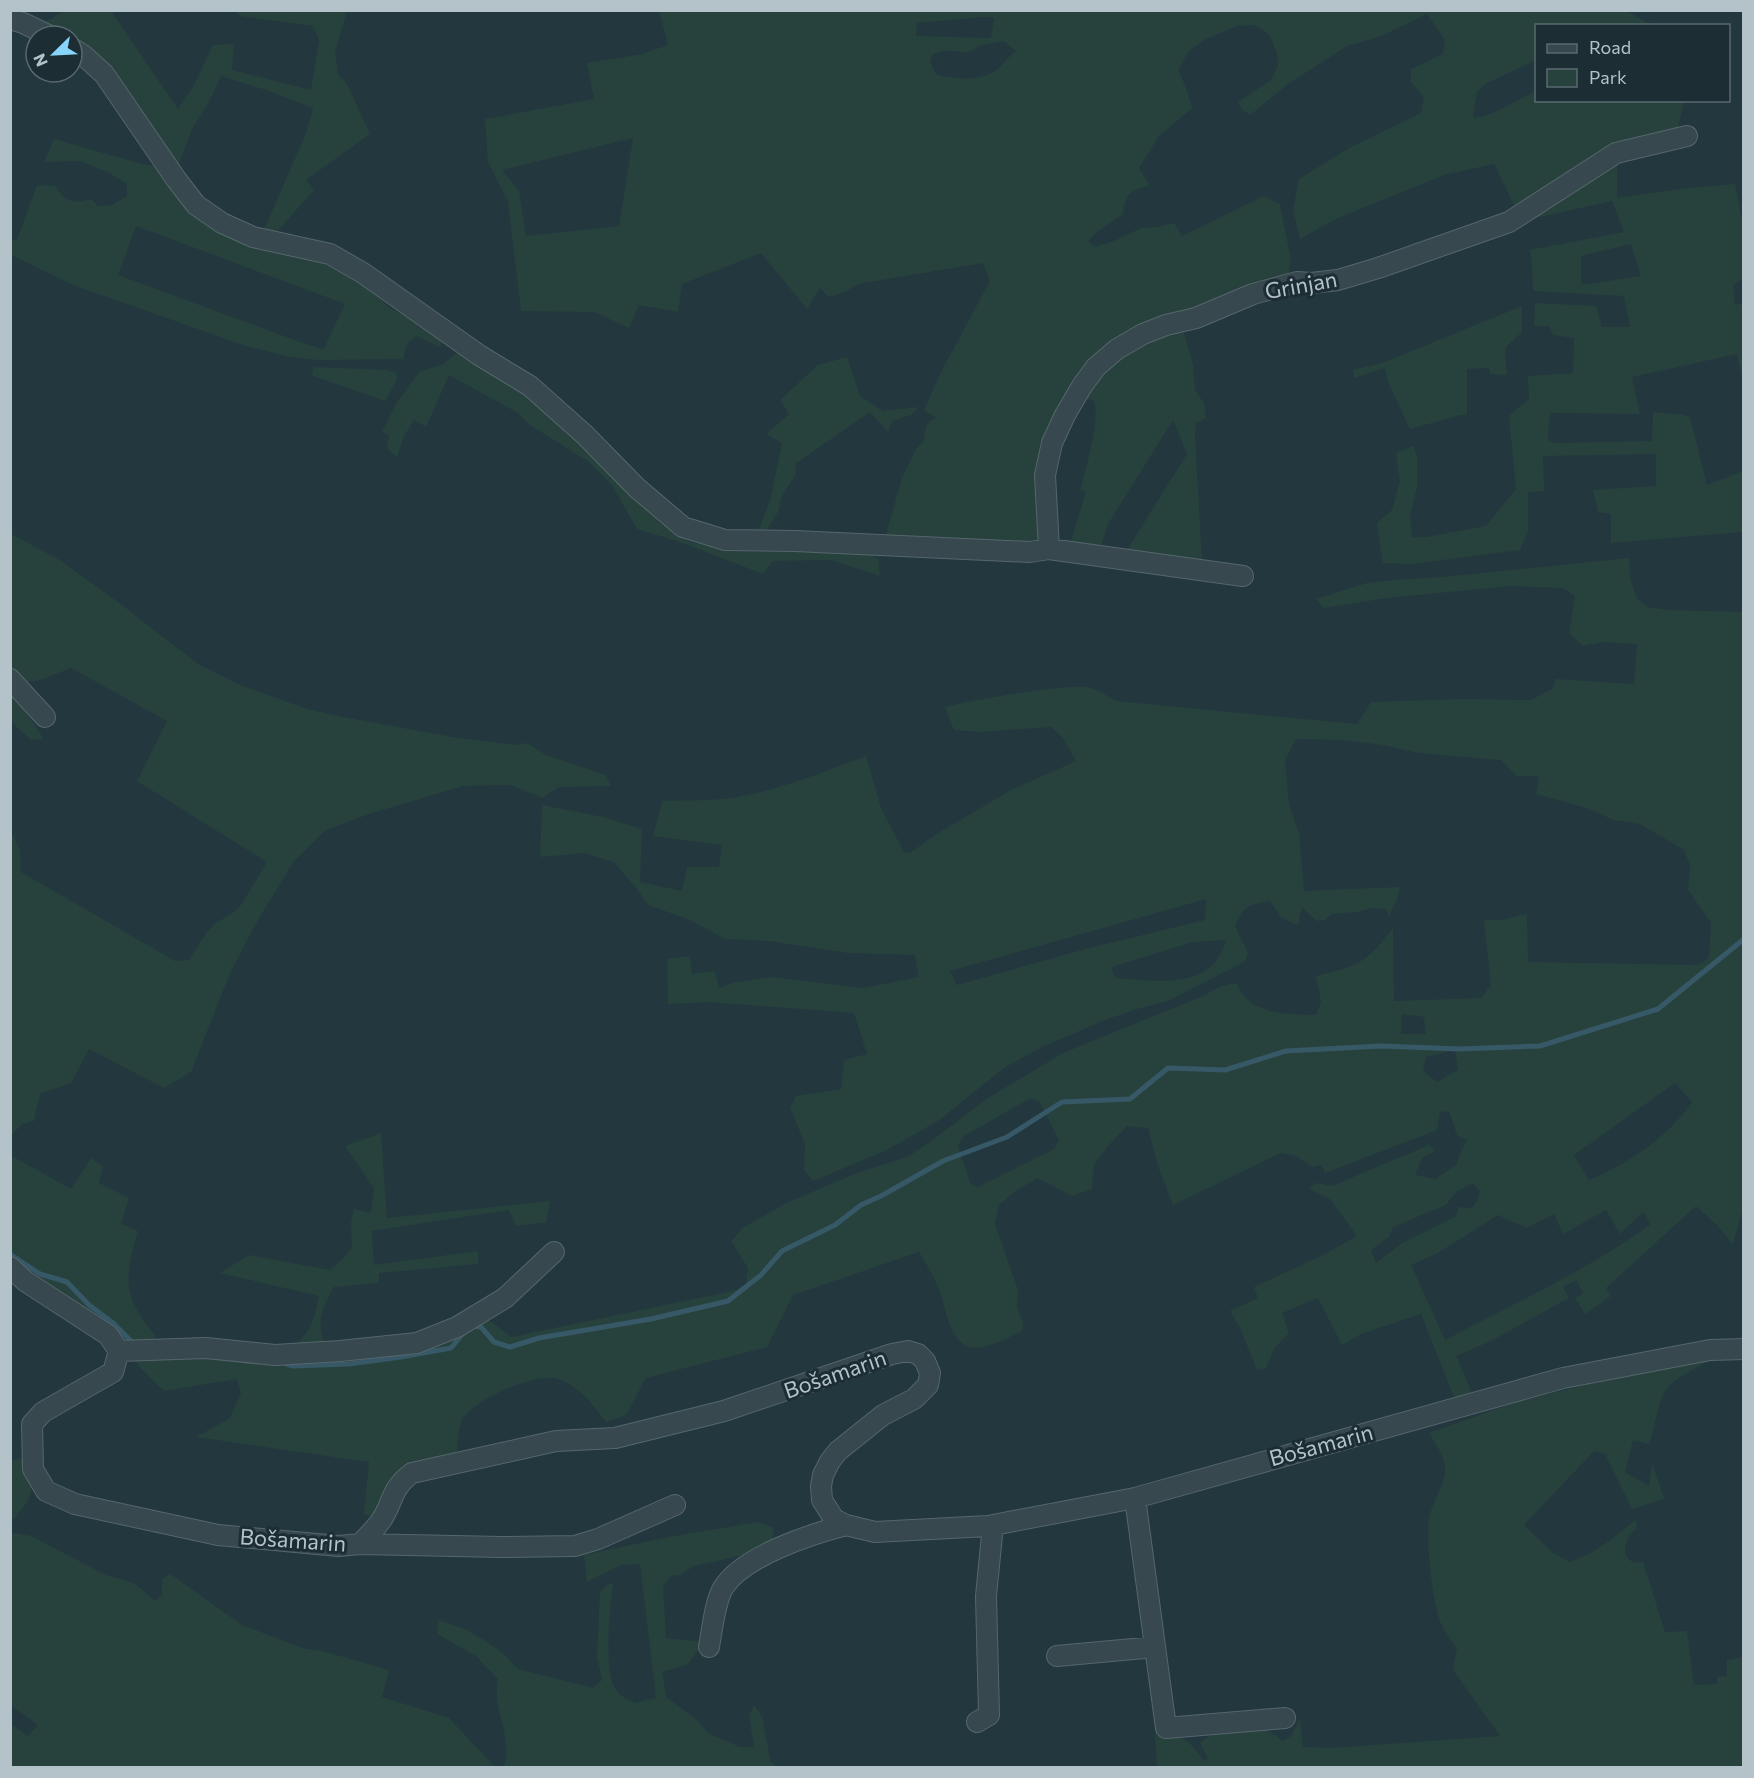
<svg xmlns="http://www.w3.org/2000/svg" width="1754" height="1778" font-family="Commissioner,sans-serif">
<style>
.green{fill:#27423d;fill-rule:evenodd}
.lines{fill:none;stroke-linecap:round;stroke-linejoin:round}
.stream{stroke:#375867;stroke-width:5}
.minor-casing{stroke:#56666d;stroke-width:22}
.minor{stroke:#38484f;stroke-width:20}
.labels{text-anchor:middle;stroke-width:6;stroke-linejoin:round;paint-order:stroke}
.street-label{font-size:22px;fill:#b4c3ca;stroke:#1d2d34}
</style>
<rect width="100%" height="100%" fill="#23373f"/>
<!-- green -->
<path class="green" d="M659,10l243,2 34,-2 691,1 24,14 -115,1v34l-49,23 -10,9 -4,24 3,2 15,-4 45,-23v9l148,1 -7,31 -160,79 -23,-47 -50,11 -108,44 -36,20 -7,-29 6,-31 50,-31 72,-35 3,-16 -13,-15v-13l32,-15 2,-14 -18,-26 -48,23 -32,9 -59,38 -38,31 -8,-5 -4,-8 33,-22 7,-14 -1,-13 -8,-19 -15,-9 -17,1 -33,14 -15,11 -11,18 8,19 6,20 -33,28 -20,32 11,18c-20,4 -24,8 -27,28l-26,18 -9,9 6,6 20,-6 27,-13 16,-1 17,-4 8,13 82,-40 16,8 11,56 -3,15 -54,17 -52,21 -28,6 -22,9 -17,11 -52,63 -22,137 -6,5 -151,-3 18,-63 14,-29 8,-9 2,-13 4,-6 6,-3 -12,-8 18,-40 48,-89 -7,-18 -125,21 -13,8 -16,5 -9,-9 -13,21 -46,-56 -79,31 -4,28 -39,-7 -10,23 -35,-16 -73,-1 -13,-110 -20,-39 -3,-43 109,-20 -7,-36 55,-9 26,-9zM985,17l9,1 -3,20 -75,-2 1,-13zM1004,41l12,10c-7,5 -11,11 -17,17 -15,14 -45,12 -63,6l-6,-12 3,-8c12,-4 20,-4 33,-1l16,-8zM633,138l-14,88 -93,10 -7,-45 -17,-21z
M65,11h46l67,98 15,-22 20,-42 21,-1 -2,26 79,20 8,-50 -6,-14 -73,-10 -4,-5h111l-12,41 3,23 8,7 24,52 -64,46 8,10 -38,43 -13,-1 44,-101 6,-23 -47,-18 -45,-14 -11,24 -18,29 -16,42 -104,-129v-6h-11l-22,-11z
M54,139l88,25 17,3 11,17 118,70 40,11 36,20 26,23 50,26 1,14 -24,-12 -10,7 -4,16 -85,1 -28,-3 -47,-12 -170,-60 -62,-30 -1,-15h7l20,-55 18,1c11,16 18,18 36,13l7,7 14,-1 15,-9v-12l-18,-11 -29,-12 -36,1zM136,226l209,78 -21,44 -2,1 -22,-7 -182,-67z
M1617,161v37l70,-10 48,-4 9,47 -1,47 -10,8 2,19 8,-2v77l-6,-26 -105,23 8,37 -90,-1 -2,27 7,3 97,-2 1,-29 31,3 6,2 17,68 36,-14v61l-132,11v-29l-13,-2 -5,-22 63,-4v-32l-113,2 1,35 -16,1v39l-8,19 -109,14 -28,-1 -6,-40 15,-13 8,-29 -4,-28 17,-7 4,11v30l-7,29 2,21h14l60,-11 30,-37 -7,-73 20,-17 -1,-23 45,-3 1,-35 -21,-3 -4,-9h-15l1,-23 61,3 6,21h28l-6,-31 -91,-5 -1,-25 -2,-16 94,-18 -12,-31 -86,19zM1631,244l10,32 -60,9v-29z
M1522,306v26l-17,16 2,27 -17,-1 -1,-6 -22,1v46h-6l-51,14 -22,-47 -3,-14 -31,10 -1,-8 29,-7z
M1182,326l11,38 2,26 9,13 2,15 -10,5 -1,12 7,127 -75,-12 60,-96 -14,-34 -65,104 -7,23 -31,-3 16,-52 -6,-2c5,-18 22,-76 13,-90l-13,-2 40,-45z
M458,352l74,41 88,87 40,43 27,18 28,7 47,2 48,-1 60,5 8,5 2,17 -49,-16 -58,1 -10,13 -80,-31 -46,-14 -25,-44 -23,-23 -59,-37 -12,-12 -69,-38 -23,52 -12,-7 -10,16 -7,21 -10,-9 2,-13 -7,-3 14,-28 23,-32 24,-8z
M847,357l13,39 23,15 36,-4 -8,8 -19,6 -4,11 -18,-20 -75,52 1,10 -14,22 -4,16 -16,25h-6l14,-36 12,-58 -16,-9 23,-20 -9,-14 38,-35z
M314,367l73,3 9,3 1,7 -12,21 -74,-26z
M11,534l47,25 56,40 84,65 42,21 67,24 36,8 115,21 59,7 10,-2 19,12 59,20 6,11 -52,1 -17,11 -31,-13 -48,1 -94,28 -43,16 -32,31 -39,64 -25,48 -39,99 -27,16 -75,-39 -18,34 -31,11 -6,27 -12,3 -10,10 -2,-304 10,19 1,23 154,89 14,-1 17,-27 10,-10 18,-11 8,-8 25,-42 -130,-81 30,-60 -96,-53 -31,12 -13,2 -16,-12z
M1629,558l1,21 7,19 10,9 21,3 75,2 1,589 -11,44 -16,-20 -21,-19 -90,82 5,8 -26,18 -10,-16 8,-5 -7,-13 -13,7 6,11 -78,43 -35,15 16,36 -14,15 -37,-93 -60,20 -19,11 -24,-47 -36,15 7,20 -15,16 -8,19 -9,2 -17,-42 -10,-17 28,-13 -4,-11 65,-30 38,-21 -27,-37 -21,-10 8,-6 15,3 97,-41 6,6 -13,7 -7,17 20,4 22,-15 2,-9 8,-15 -10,-5 -8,-24 -9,1 -3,18 -112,43 -4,-8 -8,2 -17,-11 -15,-3 -108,52 -14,-36 -11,-41 -21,-2 -19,20 -14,19 -2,24 -20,7 -35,-18 -21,13 -17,14 -4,19 23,66 -1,18 6,14 -1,9c-13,6 -29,15 -44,17 -28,2 -32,-40 -39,-59 -5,-12 -13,-26 -20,-37l-126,43 -26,52 -121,31 -20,37 -20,7c-13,-18 -27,-36 -48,-43 -22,-8 -85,21 -96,41 -3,6 -5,28 -5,37l-45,11 -21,11 -18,37 -9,-1 5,-53 -173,-25 34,-19 11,-25 -4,-14 -73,12 -24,-23 -8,-13 196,2 156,-41 27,21 222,-46 13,-7 2,-16 -17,-27 12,-13 43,-25 71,-30 50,-16 23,-15 58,-44 75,-45 140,-57 18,-10 16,-3c10,32 51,31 79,32l5,-13 -5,-26c44,-11 49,-12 77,-48l1,73 87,-3 10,-13 -7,-65h17l26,-6 1,48 170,3 11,-7 2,-35 -23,-33 2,-25 -6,-15 -44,-26 -27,-4 -26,-12 -51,-14 3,-18h-22l-16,-16 -82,-7 -37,-8 -38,-5 -48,-1 -11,21 4,45 10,28 5,58 96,-4 -3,12 -8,18 -3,-8 -14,-1 -15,4 -26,2 -6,6 -8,1 -15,-13 -3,9 1,5 -4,3 -15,-8 -11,-16c-20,3 -28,6 -35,25l13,27 -2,7 -6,4 -72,37 -31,8 -32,11 -63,27 -38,21 -66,53 -53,30 -72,30 -9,-11 1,-26 -15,-37 6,-11 45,-7 3,-29 23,-6 -13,-41 -145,-11 -41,2 -1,-45 23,-3 2,18 23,-3 4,17 13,-5 39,-6 92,11 56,-11 -4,-22 -67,-2 -79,-12 -44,-2 -35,-19 -42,-15 -11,-16 -23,-27 -30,-9 -44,4 2,-52 61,12 39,12 -2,53 42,9 5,-24h32l3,-22 -69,-9 9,-35c20,-1 41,0 61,-2 50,-6 97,-26 143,-43l15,52 23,44 6,1 28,-20 75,-44 63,-28 -13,-23 -12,-11 -70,5 -27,-2 -9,-23c22,-6 128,-25 146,-19 9,2 17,9 25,13l241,23 14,-22 94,-3 66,1 21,-11 4,-10 78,5 3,-40 -35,-2 -19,4 -14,-13 6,-37 -12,-8 -53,-2 -123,12 -63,10 -8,-9 51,-16 27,-3 49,-3zM1206,899l-1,21 -116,28 -132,37 -7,-14zM1226,940c-13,51 -69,41 -111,38l-4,-11 82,-25zM1402,1014l22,3 2,17h-25zM1455,1050l3,20 -21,12 -14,-11 3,-14zM1675,1083l17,19c-25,36 -63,61 -103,78l-15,-25zM1031,1098l9,5 19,37 -5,9 -76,38 -8,-4 -12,-37 6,-10zM1473,1183l7,8 -3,10 -5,7 -13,-1 -4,10 -53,26 -26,20 -5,-13 18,-13 4,-10 53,-22 10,-13zM1606,1210l14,24 23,-22 8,12c-63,46 -136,79 -206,116l-34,-75 25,-11 62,-39 28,13 28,-14 9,20z
M10,692l11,13 23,34 -13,1 -20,-18z
M381,1133l6,85 163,-17 -4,21 -30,4 -7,-16 -137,21 2,34 104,-14v13l-99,9v10l-45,4c-12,21 -18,34 -9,58l-30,1c18,-19 19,-25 24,-50l-99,-23 29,-18 81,15 14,-12 8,-11 -1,-25 3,-13 17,4 3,-25 -29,-42z
M10,1155l61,34 20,-31 12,8 -4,17 30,15 -8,26 17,7c-14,48 -16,65 18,105l-6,6 -22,7 -117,-88z
M1722,1355c-14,7 -43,20 -53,31 -12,12 -13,42 -20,58l-16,-4 -8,32 24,14 3,-24 12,37 -32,10 -27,-55 -11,-3 -70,74 29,28 17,9c25,-8 46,-26 65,-42l2,8c-15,10 -19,38 6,34l22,70 22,-1 7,54 23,-1v-7l10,-1v-16l16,-3v-15v125h-586l-3,-54 7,20c24,4 29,8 43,28l4,-3 -8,-15c20,-18 63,-23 82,-2l9,-5 9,-18 3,29 28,1 169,-12 -47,-66 4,-21c-6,-9 -13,-18 -17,-28 -8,-22 -14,-79 -11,-101 2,-18 18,-37 16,-53 -1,-12 -10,-24 -16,-34l87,-31 184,-45z
M23,1458c11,30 13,36 -9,61l-3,-2v-57z
M758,1522l16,6 -2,12 -24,14 -54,12 -14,9 -9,1 -8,11 3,51 39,4 -18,23 -25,7 4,25 31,23 11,13 32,14h14l-5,-31 5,-11 8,12 9,46 9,4h-276c10,-29 -13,-58 -6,-88l-22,-23 -39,-22 1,-14 27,9 19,11 19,13 15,16 75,19 9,-8 -5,-23 3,-65 7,-7 6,-2c-3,23 -10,89 3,107 3,6 14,10 19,13l21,-5 -16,-134 -19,1 -34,17 -3,-27 84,-18z
M10,1532l21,4 75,39 28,8 21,18 7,-6v-15l7,-7 73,52 60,23 24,4 63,18 -7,27 67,21 46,49h-484v-43l17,12 10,-11 -27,-20z"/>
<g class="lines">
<!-- stream -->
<path class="stream" d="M10,1254l30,20 27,8 22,23 24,18 21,21
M472,1326l9,1 13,15 16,5 29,-9 112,-19 77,-18 33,-26 21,-24 53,-26 26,-20 20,-9 62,-35 64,-24 55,-35 68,-3 38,-31 57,2 61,-19 95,-5 79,3 80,-3 118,-37 86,-70
M280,1362l12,4 57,-2 52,-7 50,-9 14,-17"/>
<defs>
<path id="minor" d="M10,19l13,4 27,13
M72,48l11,7 21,19 72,105 20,26 26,18 31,14 77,17 33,19 116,82 51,31 55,49 52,53 46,39 42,13 70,1 235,11 19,-3 194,27
M1049,549l-4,-74 7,-32 13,-28 17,-29 14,-19 21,-18 26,-15 23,-9 30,-7 57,-24 44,-12 14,1 27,-3 40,-12 131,-46 107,-69 71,-17
M10,679l35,38
M10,1267l15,14 83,54 11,16 -6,21 -70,40 -11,12 1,45 13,22 29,13 143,31 121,11 21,-2c7,-7 14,-14 20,-22 14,-19 9,-32 32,-49l144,-32 59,-3 109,-27 168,-57 16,-3 10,3 7,7 5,12 -2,12 -14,14 -31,16 -45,36 -8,10 -7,14 -2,11 1,14 12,19 12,6 29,7 113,-6 147,-28 428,-120 147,-28 34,-1
M119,1351l87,-3 69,7 65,-4 77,-8 40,-16 48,-29 49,-46
M1135,1498l31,230 119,-10
M360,1544l141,3 74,-1 23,-7 77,-34
M709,1647c3,-17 6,-45 14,-59 20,-32 88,-54 123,-63
M1057,1656l98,-9
M977,1722l12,-7 -3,-119 7,-71"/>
</defs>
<!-- minor casing -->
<use href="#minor" class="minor-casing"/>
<!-- minor -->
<use href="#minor" class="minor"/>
</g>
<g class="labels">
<!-- street labels -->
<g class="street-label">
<text transform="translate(1301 285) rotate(-10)" y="8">Grinjan</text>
<text transform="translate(835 1374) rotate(-19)" y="8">Bošamarin</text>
<text transform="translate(1321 1445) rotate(-15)" y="8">Bošamarin</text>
<text transform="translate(293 1540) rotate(4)" y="8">Bošamarin</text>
</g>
</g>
<!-- border -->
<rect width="1754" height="1778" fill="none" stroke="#b4c3ca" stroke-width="24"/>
<!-- legend -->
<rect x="1535" y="24" width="195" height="78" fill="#1d2d34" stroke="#596970" stroke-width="1.5"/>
<rect x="1547" y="44" width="30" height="9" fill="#38484f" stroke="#596970" stroke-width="1.5"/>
<text x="1589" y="54" font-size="18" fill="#b4c3ca">Road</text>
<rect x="1547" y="69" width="30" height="18" fill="#27423d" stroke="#596970" stroke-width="1.5"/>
<text x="1589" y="84" font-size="18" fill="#b4c3ca">Park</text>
<!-- north arrow -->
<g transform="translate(54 54) rotate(246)"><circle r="28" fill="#1d2d34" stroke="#596970" stroke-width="1.5"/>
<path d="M0-4.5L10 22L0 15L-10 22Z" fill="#87d5fc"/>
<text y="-9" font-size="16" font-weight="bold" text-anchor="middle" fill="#b4c3ca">N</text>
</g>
</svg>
